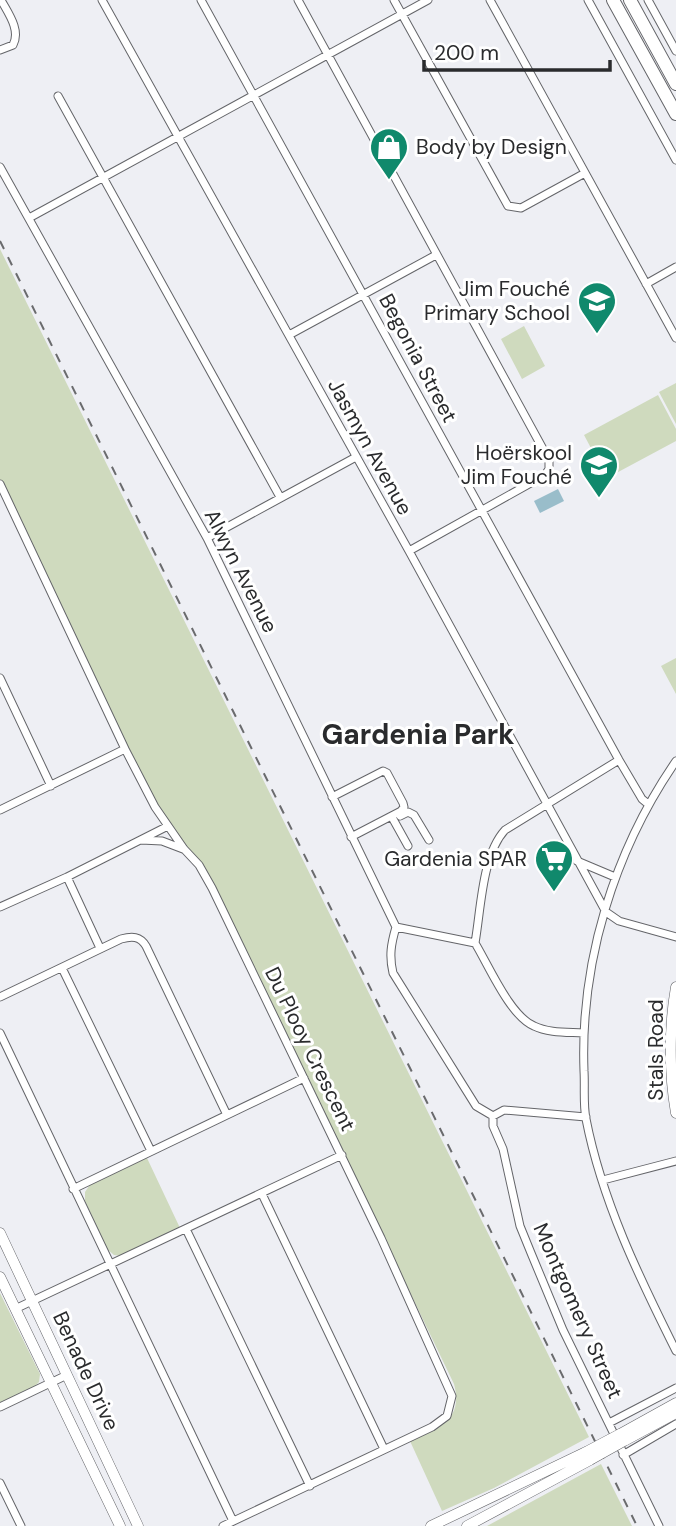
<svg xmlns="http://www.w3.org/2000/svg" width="676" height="1526" font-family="'DM Sans',sans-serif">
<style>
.green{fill:#cfdabe}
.water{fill:#99bdca}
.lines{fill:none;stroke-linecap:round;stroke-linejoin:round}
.minor-casing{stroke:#646569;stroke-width:9}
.tertiary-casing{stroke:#646569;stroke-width:11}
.trunk-casing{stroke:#646569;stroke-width:14}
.minor{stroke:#fff;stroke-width:7}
.tertiary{stroke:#fff;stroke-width:10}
.trunk{stroke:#fff;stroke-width:12}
.rail{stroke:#6a6b6d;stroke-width:2;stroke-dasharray:9 9;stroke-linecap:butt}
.tertiary-bridge-casing{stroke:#646569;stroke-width:11;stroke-linecap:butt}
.tertiary-bridge{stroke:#fff;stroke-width:10}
.labels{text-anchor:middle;stroke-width:6;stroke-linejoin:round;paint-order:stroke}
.poi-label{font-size:21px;fill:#2a2b2d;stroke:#fff;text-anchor:end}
.street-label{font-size:21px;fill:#2a2b2d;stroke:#fff}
.district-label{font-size:28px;font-weight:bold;fill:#2a2b2d;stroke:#fff}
</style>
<rect width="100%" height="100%" fill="#eeeff4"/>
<!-- green -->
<path class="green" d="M0,249l589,1188 -95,51 -52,23 -32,-70c27,-13 54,-20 44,-57l-246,-511c-16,-22 -36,-41 -50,-64l-158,-328z
M524,326l21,40 -23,13 -21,-40z
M676,383v41l-17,-32z
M658,395l18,34v12l-69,37 -23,-43z
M676,658v36l-15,-28z
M147,1158l33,70 -59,28 -7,-1 -7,-6 -22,-48v-9l6,-9z
M0,1293l40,81 -1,8 -6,6 -33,15z
M601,1464l31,62h-145z"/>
<!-- water -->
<path class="water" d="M558,489l6,12 -24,12 -6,-12z"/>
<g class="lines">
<defs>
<path id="minor" d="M102,0l307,551 197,361 13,9 57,16
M201,0l418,760 23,39 6,5
M298,0l251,460v9l-4,6 -136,76
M394,0l114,206 13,2 64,-35
M490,0l186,338
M588,0l88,160
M648,0l28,51
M0,50l13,-5c8,-15 -5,-32 -12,-45
M58,96l222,401
M0,167l207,371 189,389
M29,218l399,-218
M646,284l30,-17
M289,335l147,-80
M0,484l125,265 30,58 29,42 15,16 13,23 169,350 71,158 -5,20 -15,11 -209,99
M207,538l149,-81
M0,678l51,108
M676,761c-62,90 -96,201 -92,310 1,16 -1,33 2,48 16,82 53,158 90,232
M332,797l51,-26 4,2 16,30 1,4 -3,4 -50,26
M0,810l125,-61
M400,816l8,-4 6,3 15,25
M393,819l15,27
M141,840l21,1 21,8
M577,861l38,16
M67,877l33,71
M0,907l67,-30 101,-51
M396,927c-5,17 -7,29 -3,46l83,133 17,10v10l10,23 17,77 11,27 32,77 96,196
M396,927l79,16
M62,968l89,183
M0,997l121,-58c11,-3 19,-3 25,7l81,169
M0,1033l233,488
M583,1033c-15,-1 -35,0 -49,-7 -24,-10 -45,-60 -59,-83 6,-34 7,-88 30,-113l114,-70
M493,1116l11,-6 82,7
M603,1180l73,-19
M73,1189l231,-111
M262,1194l122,255
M186,1229l124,257
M15,1309l327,-154
M0,1407l67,-32
M609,1423l67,-35
M623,1455l53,-31
M0,1483l21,43"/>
<path id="tertiary" d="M676,987c-7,40 -7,86 0,126
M0,1233l138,293
M0,1277l120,249
M620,1434l56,-31
M624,1441l52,-28
M431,1526l155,-74
M467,1526l123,-66"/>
<path id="trunk" d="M613,0l63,114
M630,0l46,84"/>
</defs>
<!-- minor casing -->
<use href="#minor" class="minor-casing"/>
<!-- tertiary casing -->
<use href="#tertiary" class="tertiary-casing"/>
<!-- trunk casing -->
<use href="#trunk" class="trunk-casing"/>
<!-- minor -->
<use href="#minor" class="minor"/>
<!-- tertiary -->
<use href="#tertiary" class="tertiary"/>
<!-- trunk -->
<use href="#trunk" class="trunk"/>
<!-- rail -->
<path class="rail" d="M0,241l637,1285"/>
<defs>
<path id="tertiary-bridge" d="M586,1452l34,-18
M590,1460l34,-19"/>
</defs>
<!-- tertiary-bridge casing -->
<use href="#tertiary-bridge" class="tertiary-bridge-casing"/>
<!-- tertiary-bridge -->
<use href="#tertiary-bridge" class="tertiary-bridge"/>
</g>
<!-- icons -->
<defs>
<symbol id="shop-pin" viewBox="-11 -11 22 30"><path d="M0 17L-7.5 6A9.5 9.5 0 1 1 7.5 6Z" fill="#10896c" stroke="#fff"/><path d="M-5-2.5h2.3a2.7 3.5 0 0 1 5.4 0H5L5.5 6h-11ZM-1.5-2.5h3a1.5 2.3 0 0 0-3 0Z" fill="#fff"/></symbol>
<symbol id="school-pin" viewBox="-11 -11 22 30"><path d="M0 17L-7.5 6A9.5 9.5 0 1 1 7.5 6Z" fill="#10896c" stroke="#fff"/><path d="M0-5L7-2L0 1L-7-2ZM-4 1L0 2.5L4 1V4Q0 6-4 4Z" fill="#fff"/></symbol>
<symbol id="supermarket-pin" viewBox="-11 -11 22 30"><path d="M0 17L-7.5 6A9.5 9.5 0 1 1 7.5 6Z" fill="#10896c" stroke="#fff"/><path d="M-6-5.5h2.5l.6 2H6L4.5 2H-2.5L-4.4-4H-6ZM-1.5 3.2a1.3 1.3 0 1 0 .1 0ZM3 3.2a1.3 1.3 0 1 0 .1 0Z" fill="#fff"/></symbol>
</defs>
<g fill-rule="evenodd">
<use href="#shop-pin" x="367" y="125" width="44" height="60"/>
<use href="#school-pin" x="575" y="279" width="44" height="60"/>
<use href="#school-pin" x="577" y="443" width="44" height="60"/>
<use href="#supermarket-pin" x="532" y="837" width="44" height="60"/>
</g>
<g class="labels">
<!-- poi labels -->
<g class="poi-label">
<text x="416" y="154" text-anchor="start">Body by Design</text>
<text x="570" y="296">Jim Fouché<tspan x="570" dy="24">Primary School</tspan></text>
<text x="572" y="460">Hoërskool<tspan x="572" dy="24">Jim Fouché</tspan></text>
<text x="527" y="866">Gardenia SPAR</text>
</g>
<!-- street labels -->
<g class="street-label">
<text transform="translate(418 358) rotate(62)" y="7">Begonia Street</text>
<text transform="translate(370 447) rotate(61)" y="7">Jasmyn Avenue</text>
<text transform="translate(241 571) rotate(63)" y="7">Alwyn Avenue</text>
<text transform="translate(310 1049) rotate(64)" y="7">Du Plooy Crescent</text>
<text transform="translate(656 1050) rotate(-90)" y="7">Stals Road</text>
<text transform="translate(578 1311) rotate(66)" y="7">Montgomery Street</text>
<text transform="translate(86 1371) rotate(65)" y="7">Benade Drive</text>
</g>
<!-- district labels -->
<g class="district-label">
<text x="418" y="744">Gardenia Park</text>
</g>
</g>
<!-- scale -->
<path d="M424 60v10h186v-10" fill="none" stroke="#2a2b2d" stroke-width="3.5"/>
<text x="434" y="60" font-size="21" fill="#2a2b2d" stroke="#ffffff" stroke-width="5" paint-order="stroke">200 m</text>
</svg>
